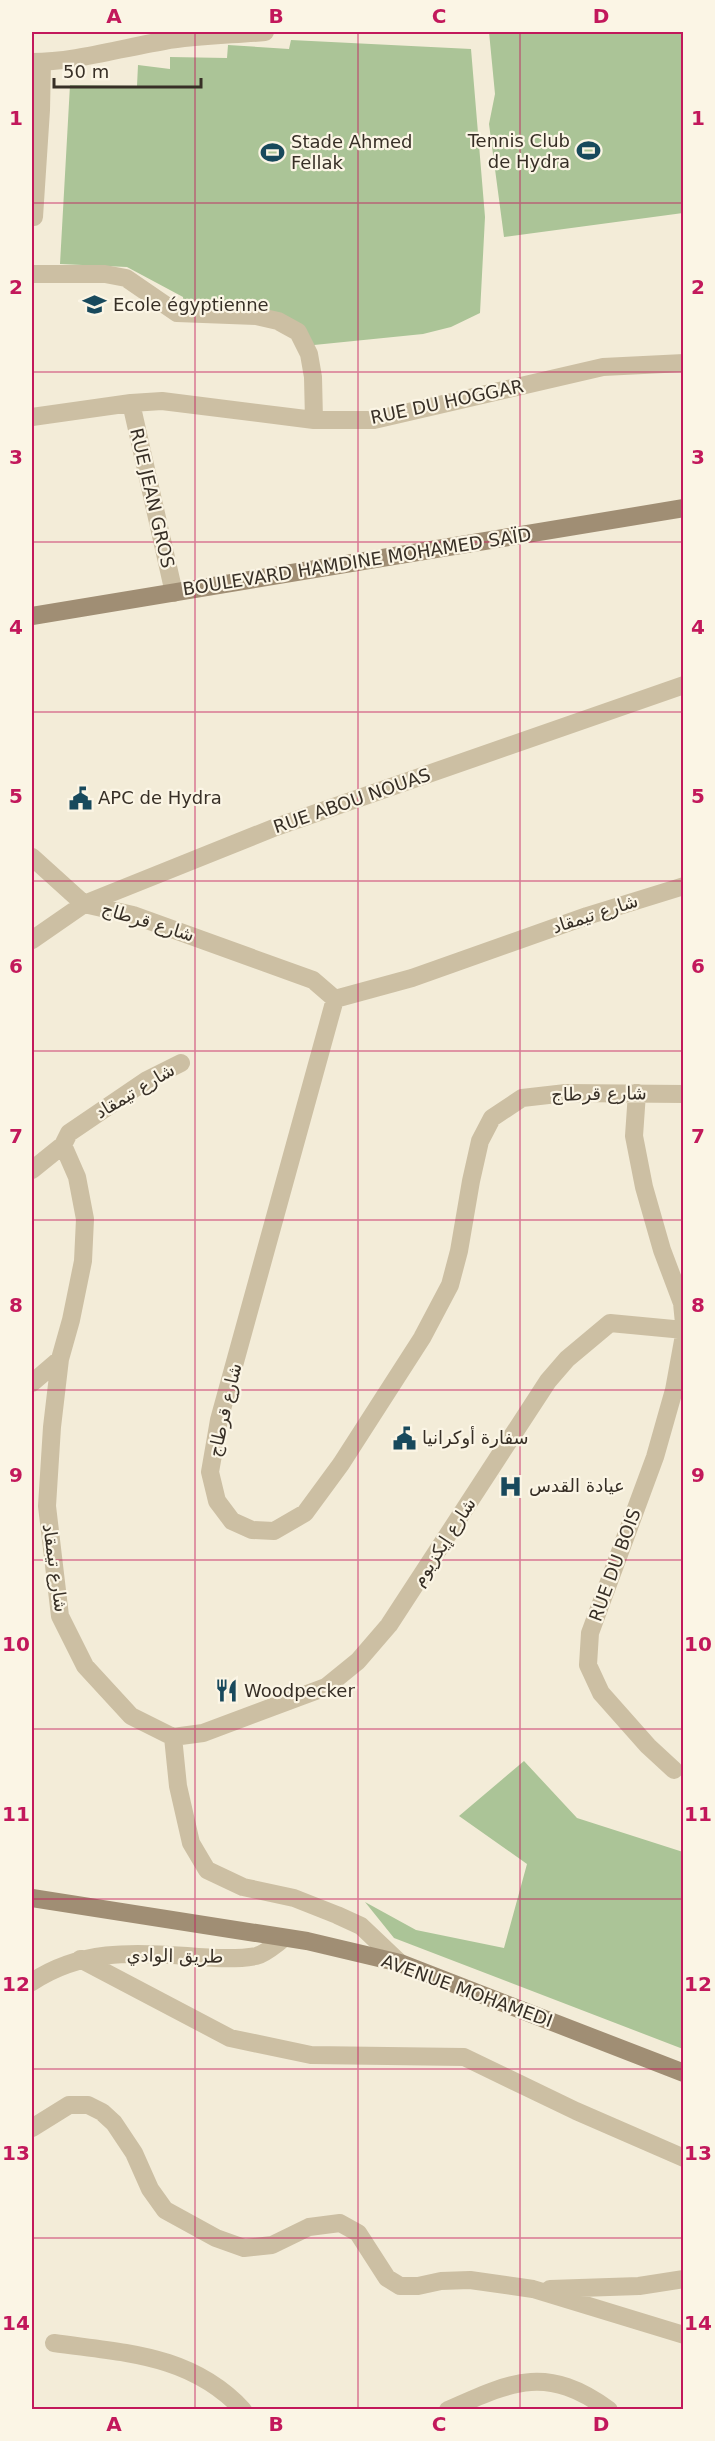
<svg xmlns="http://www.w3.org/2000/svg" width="715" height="2441" font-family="'DejaVu Sans',Cairo,sans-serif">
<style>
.green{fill:#abc497}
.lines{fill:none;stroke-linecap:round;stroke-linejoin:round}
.street{stroke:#ccbfa3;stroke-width:18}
.secondary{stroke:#a08e74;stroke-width:18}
.grid{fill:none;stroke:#c2185b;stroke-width:1.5;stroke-opacity:0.55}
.labels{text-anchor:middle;stroke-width:4.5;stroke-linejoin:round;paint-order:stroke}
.poi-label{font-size:18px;fill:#372f26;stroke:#fbf5e5;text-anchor:start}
.street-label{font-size:18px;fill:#372f26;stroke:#fbf5e5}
.neatline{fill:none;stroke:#c2185b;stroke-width:2}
.grid-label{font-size:20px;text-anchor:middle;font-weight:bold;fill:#c2185b}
</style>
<rect width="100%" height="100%" fill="#f3ecd8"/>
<!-- green -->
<path class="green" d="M489,32h194v181l-179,24 -15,-113 6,-30z
M291,40l180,9 14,168 -5,96 -29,14 -28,7 -109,11 -13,-16 -118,-22v-10l-56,-30 -67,-3 10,-179 67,1 1,-21 32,4v-12l57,1 1,-13 61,4z
M524,1761l53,57 106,34v197l-289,-111 -29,-36 51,28 88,18 23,-84 -68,-48z"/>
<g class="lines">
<!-- street -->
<path class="street" d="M32,62c44,0 88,-14 132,-21 33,-6 67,-6 101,-9
M34,217l7,-107 1,-48
M32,274h73l21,4 51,35 79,3 22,5 20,11 11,22 4,23 1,43
M131,403l43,190
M32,417l99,-14 31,-2 152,19h60l229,-53 81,-4
M32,857l52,47
M84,904l49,11 180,65 22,19
M32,940l52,-36 192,-77 408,-142
M335,999l-116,421 -9,52 7,29 15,20 20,9 22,1 31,-18 36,-49 81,-126 28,-53 9,-34 12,-70 9,-40 12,-23 30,-20 44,-5 118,1
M335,999l77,-21 175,-62 97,-30
M637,1093l-3,43 10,51 18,63 20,53 2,20
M63,1145l14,32 8,42 -2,42 -12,59 -11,39 -8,68 -5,79 13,110 25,50 46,50 42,21
M32,1170l31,-25 6,-12 78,-53 34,-17
M32,1383l28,-24
M173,1737l30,-4 123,-46 32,-26 31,-36 159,-244 19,-22 43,-36 74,7
M173,1737l5,49 13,57 16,27 36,17 51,11 43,17 24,11 39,37
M674,1770l-26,-24 -47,-53 -13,-28 2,-32 65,-176 19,-67 10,-55
M80,1959l150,79 81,17 153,2 112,54 108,47
M32,1982c48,-32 99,-30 155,-26 22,2 47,4 69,0 9,-2 20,-12 27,-17
M32,2128l37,-23h19l14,7 12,11 20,30 16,36 15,21 51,28 28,10 28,-3 37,-18 31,-4 18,10 29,45 13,8h18l23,-5 29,-1 63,9 151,46
M550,2289l89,-3 45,-7
M54,2343c70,10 137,11 189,67
M448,2410c63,-28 98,-46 161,0"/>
<!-- secondary -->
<path class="secondary" d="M32,616l652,-108
M32,1898l275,43 93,22 284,110"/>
</g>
<!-- grid -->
<path class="grid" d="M195,32v2378M358,32v2378M520,32v2378M32,203h652M32,372h652M32,542h652M32,712h652M32,881h652M32,1051h652M32,1220h652M32,1390h652M32,1560h652M32,1729h652M32,1899h652M32,2069h652M32,2238h652"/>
<!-- icons -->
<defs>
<symbol id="stadium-bare" viewBox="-9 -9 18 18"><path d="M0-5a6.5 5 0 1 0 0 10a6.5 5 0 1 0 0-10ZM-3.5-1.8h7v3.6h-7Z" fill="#18495c" stroke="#fbf5e5" stroke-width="2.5" paint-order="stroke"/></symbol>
<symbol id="school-bare" viewBox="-9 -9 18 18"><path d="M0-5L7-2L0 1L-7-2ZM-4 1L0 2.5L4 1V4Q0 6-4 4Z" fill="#18495c" stroke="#fbf5e5" stroke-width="2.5" paint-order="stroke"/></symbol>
<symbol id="civic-bare" viewBox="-9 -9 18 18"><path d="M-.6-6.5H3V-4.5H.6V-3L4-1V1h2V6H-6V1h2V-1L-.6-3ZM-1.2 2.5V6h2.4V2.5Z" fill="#18495c" stroke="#fbf5e5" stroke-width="2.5" paint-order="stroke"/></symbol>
<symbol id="hospital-bare" viewBox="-9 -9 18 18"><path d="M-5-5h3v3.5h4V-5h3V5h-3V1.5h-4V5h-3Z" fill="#18495c" stroke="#fbf5e5" stroke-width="2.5" paint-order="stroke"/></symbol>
<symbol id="restaurant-bare" viewBox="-9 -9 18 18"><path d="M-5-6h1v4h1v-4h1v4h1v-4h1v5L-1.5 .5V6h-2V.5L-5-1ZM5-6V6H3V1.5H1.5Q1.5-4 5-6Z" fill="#18495c" stroke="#fbf5e5" stroke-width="2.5" paint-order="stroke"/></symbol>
</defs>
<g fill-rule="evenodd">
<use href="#stadium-bare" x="572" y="134" width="33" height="33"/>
<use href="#stadium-bare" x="256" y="136" width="33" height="33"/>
<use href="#school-bare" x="78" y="288" width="33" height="33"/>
<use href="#civic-bare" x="64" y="782" width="33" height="33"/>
<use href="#civic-bare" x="388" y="1422" width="33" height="33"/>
<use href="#hospital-bare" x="494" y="1470" width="33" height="33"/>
<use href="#restaurant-bare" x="210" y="1674" width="33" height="33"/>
</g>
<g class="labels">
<!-- poi labels -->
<g class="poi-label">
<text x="570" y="147" text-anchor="end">Tennis Club<tspan x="570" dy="21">de Hydra</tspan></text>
<text x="291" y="148">Stade Ahmed<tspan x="291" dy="21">Fellak</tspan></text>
<text x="113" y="311">Ecole égyptienne</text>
<text x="98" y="804">APC de Hydra</text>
<text x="422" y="1444">سفارة أوكرانيا</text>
<text x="529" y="1492">عيادة القدس</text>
<text x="244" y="1697">Woodpecker</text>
</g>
<!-- street labels -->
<g class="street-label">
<text transform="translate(447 402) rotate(-12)" y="6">RUE DU HOGGAR</text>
<text transform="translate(152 498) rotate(77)" y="6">RUE JEAN GROS</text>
<text transform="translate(357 562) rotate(-9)" y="6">BOULEVARD HAMDINE MOHAMED SAÏD</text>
<text transform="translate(352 801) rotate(-19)" y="6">RUE ABOU NOUAS</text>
<text transform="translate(595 914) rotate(-18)" y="6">شارع تيمقاد</text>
<text transform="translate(148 922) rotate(17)" y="6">شارع قرطاج</text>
<text transform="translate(135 1091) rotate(-31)" y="6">شارع تيمقاد</text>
<text transform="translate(599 1094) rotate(-1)" y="6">شارع قرطاج</text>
<text transform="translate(225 1410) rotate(-77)" y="6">شارع قرطاج</text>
<text transform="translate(444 1542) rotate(-57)" y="6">شارع إيكزيوم</text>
<text transform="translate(615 1565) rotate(-70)" y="6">RUE DU BOIS</text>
<text transform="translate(55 1568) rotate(82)" y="6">شارع تيمقاد</text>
<text transform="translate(175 1956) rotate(1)" y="6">طريق الوادي</text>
<text transform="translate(467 1991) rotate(20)" y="6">AVENUE MOHAMEDI</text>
</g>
</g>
<!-- border -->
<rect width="715" height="2441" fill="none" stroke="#fbf5e5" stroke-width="66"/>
<!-- scale -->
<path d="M54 78v9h147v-9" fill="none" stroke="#372f26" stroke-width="3"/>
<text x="63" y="78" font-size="18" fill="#372f26" stroke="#fbf5e5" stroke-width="4.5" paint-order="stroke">50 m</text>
<rect x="33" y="33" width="649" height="2375" class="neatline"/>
<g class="grid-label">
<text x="114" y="23">A</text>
<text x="276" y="23">B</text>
<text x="439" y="23">C</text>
<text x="601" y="23">D</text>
<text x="16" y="125">1</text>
<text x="698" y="125">1</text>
<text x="16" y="294">2</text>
<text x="698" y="294">2</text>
<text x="16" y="464">3</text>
<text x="698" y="464">3</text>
<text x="16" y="634">4</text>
<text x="698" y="634">4</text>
<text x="16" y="803">5</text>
<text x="698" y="803">5</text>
<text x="16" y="973">6</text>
<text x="698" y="973">6</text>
<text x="16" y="1143">7</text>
<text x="698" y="1143">7</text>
<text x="16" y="1312">8</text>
<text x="698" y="1312">8</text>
<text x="16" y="1482">9</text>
<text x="698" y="1482">9</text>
<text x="16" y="1651">10</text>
<text x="698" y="1651">10</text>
<text x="16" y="1821">11</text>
<text x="698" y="1821">11</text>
<text x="16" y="1991">12</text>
<text x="698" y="1991">12</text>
<text x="16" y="2160">13</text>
<text x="698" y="2160">13</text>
<text x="16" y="2330">14</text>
<text x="698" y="2330">14</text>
<text x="114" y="2431">A</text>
<text x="276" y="2431">B</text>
<text x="439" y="2431">C</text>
<text x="601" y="2431">D</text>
</g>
</svg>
